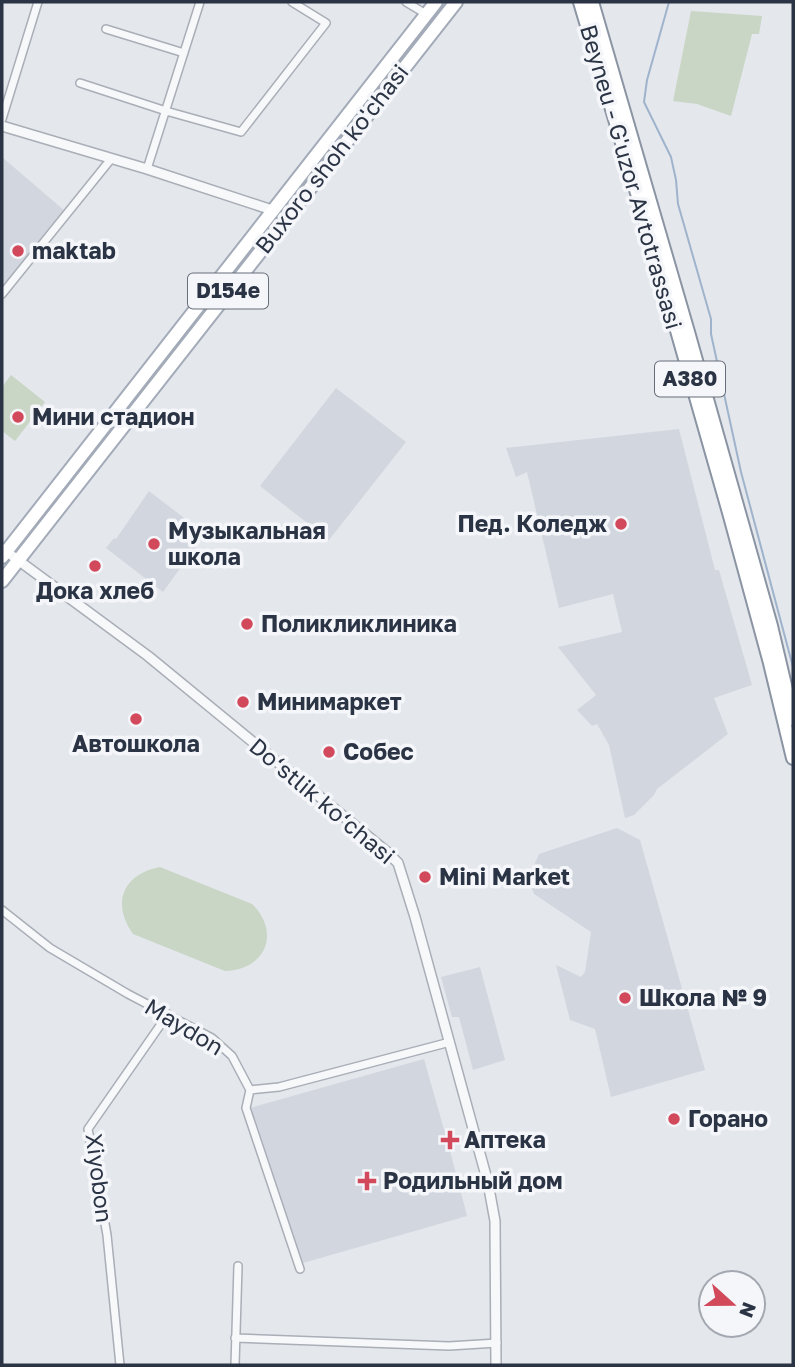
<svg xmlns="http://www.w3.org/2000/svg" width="795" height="1367" font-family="'Golos Text',sans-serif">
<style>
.built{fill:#d2d6de}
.green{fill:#c9d6c5}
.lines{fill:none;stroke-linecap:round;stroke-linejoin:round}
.stream{stroke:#9fb4cc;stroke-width:2}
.minor-casing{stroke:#a9aeb7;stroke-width:10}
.tertiary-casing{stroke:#a9aeb7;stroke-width:12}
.primary-casing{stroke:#a3abb8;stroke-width:16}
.trunk-casing{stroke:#8b94a3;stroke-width:16}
.minor{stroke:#f7f8fa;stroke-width:7}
.tertiary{stroke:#f7f8fa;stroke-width:9}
.primary{stroke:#fff;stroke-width:12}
.trunk{stroke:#fff;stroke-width:12}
.poi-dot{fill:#d1495b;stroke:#f4f6f9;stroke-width:2.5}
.labels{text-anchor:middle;stroke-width:7;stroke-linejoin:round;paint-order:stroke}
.shield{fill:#f4f6f9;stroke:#676e7b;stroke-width:2}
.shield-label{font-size:21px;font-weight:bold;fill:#2b3445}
.street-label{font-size:23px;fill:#2b3445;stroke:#f4f6f9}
.poi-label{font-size:23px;font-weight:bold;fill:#2b3445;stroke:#f4f6f9;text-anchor:start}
</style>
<rect width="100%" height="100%" fill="#e4e7ec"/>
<!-- built -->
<path class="built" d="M2,157l64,55 -64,78z
M336,388l70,54 -77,98 -69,-54z
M679,429l36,141h4l33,115 -38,13 14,36 -71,55 -3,6 -20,20 -9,3 -16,-73 -12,-21 -5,2 -15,-16 19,-15 -38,-48 64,-15 -9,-38 -54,14 -32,-136 -11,5 -10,-29z
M149,491l56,43 -42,58 -57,-44 8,-10 2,1z
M617,828l23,12 65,230 -94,27 -16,-68 -25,-9 -14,-55 25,12 4,-5 6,-40 -57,-38 -6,-16 11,-24z
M480,967l25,93 -32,10 -14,-53h-7l-11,-40z
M424,1059l25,88 18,69 -164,47 -53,-155z"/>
<!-- green -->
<path class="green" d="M691,11l71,5 -3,18h-7l-21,82 -34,-12 -24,-3z
M11,375l34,27 -30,39 -13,-10v-44z
M160,867l92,37c29,28 14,66 -27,67l-92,-37c-22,-31 -10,-60 27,-67z"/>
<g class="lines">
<!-- stream -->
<path class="stream" d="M669,2l-22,78 -3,22 27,55 5,23 2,24 33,115v15l30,138 52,195"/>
<defs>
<path id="minor" d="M406,2l20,12
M106,29l78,24
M80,83l86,28 75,21 85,-109 -34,-21
M2,119l36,-117
M147,169l53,-167
M2,294l109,-135
M2,910l48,38 78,46 84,44 20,18 18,34 29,-3 171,-45
M250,1090l-4,18 54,161
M235,1338l214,8 48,-3
M120,1365l-13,-130 -19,-106 80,-115
M235,1365l3,-99"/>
<path id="tertiary" d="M2,126l145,43 125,41
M3,549l145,107 239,196 11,11 17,54 73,266 7,38 1,144"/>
<path id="primary" d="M2,557l434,-555
M2,581l454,-579"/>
<path id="trunk" d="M580,2l74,248 76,266 40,147 23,95
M592,2l96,330 83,294 22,93"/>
</defs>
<!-- minor casing -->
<use href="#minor" class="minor-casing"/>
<!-- tertiary casing -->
<use href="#tertiary" class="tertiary-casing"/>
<!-- primary casing -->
<use href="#primary" class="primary-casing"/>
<!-- trunk casing -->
<use href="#trunk" class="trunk-casing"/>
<!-- minor -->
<use href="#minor" class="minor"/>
<!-- tertiary -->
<use href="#tertiary" class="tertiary"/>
<!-- primary -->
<use href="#primary" class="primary"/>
<!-- trunk -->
<use href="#trunk" class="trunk"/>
</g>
<!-- markers -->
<g class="poi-dot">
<circle cx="18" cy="251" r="7"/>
<circle cx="18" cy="417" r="7"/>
<circle cx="621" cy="524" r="7"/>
<circle cx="154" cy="544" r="7"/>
<circle cx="95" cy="566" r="7"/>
<circle cx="247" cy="624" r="7"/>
<circle cx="243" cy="702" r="7"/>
<circle cx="136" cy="719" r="7"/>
<circle cx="329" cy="752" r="7"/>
<circle cx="425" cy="877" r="7"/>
<circle cx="625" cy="998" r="7"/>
<circle cx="674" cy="1119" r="7"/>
<path d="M446.5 1129.5h7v7h7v7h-7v7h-7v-7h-7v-7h7z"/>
<path d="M363.5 1170.5h7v7h7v7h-7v7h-7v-7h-7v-7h7z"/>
</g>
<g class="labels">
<!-- shield labels -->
<g class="shield">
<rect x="188" y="273.5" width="80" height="35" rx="5"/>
<rect x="655" y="361.5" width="70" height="35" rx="5"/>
</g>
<g class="shield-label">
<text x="228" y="298">D154e</text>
<text x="690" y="386">A380</text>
</g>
<!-- street labels -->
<g class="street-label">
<text transform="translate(332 159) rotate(-52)" y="8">Buxoro shoh ko'chasi</text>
<text transform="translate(631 177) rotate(74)" y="8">Beyneu - G'uzor Avtotrassasi</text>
<text transform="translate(322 801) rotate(40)" y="8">Do‘stlik ko‘chasi</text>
<text transform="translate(184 1027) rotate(31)" y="8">Maydon</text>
<text transform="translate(99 1178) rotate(83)" y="8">Xiyobon</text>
</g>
<!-- poi labels -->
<g class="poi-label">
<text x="32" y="259">maktab</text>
<text x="32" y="425">Мини стадион</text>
<text x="607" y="532" text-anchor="end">Пед. Коледж</text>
<text x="168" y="539">Музыкальная<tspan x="168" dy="26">школа</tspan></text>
<text x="95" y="599" text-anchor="middle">Дока хлеб</text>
<text x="261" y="632">Поликликлиника</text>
<text x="257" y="710">Минимаркет</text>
<text x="136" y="752" text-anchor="middle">Автошкола</text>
<text x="343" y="760">Собеc</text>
<text x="439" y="885">Mini Market</text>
<text x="639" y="1006">Школа № 9</text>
<text x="688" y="1127">Горано</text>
<text x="464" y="1148">Аптека</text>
<text x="383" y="1189">Родильный дом</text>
</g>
</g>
<!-- border -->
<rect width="795" height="1367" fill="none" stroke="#2b3445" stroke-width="7"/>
<!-- north arrow -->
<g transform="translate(732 1304) rotate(111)"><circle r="33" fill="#f4f6f9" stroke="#a4a8b1" stroke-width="2"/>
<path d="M0-5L12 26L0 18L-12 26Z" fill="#d1495b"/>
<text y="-10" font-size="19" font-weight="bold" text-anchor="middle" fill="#2b3445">N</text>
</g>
</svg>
